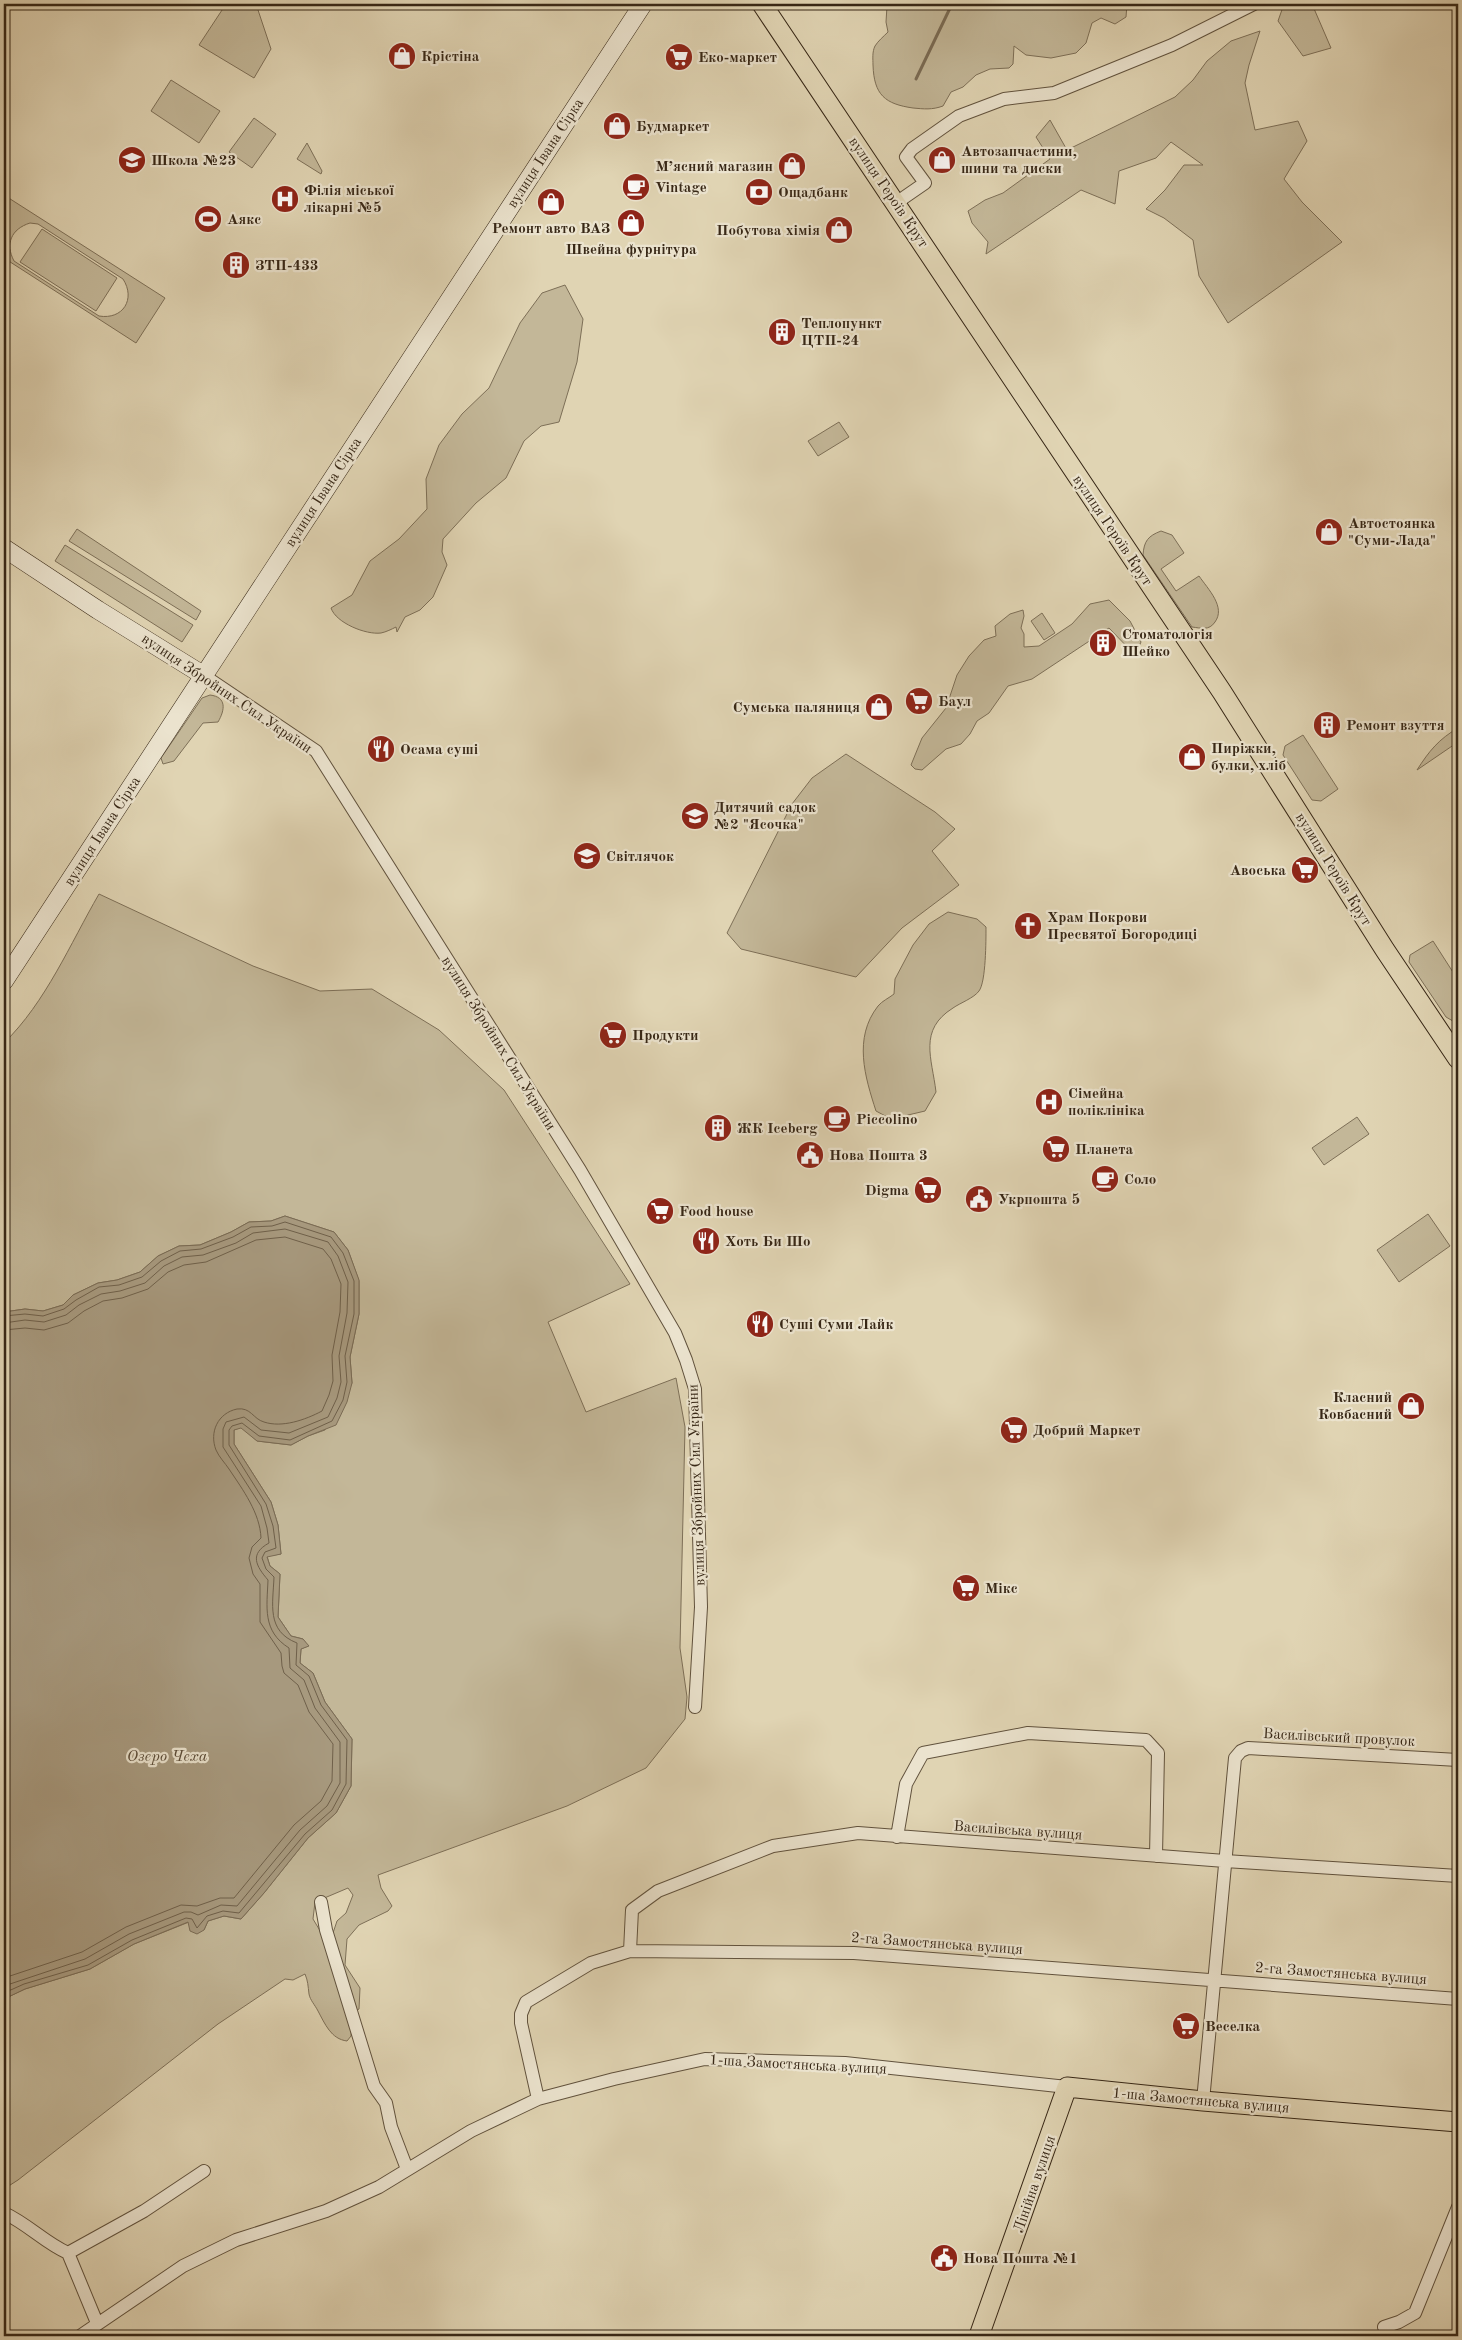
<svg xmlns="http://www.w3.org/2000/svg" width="1462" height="2340" font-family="'Old Standard TT',serif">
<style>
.green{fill:#c3b798;stroke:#7d6f57;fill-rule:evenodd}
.water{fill:#a7997e;stroke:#7a6b54}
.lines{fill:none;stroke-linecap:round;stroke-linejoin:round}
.shore{stroke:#6f604a;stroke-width:1}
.stream{stroke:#7a6b54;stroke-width:3}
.street-casing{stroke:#61523d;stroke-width:14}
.secondary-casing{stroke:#372716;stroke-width:19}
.primary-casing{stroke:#372716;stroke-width:21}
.street{stroke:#ebe3ce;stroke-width:12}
.secondary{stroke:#ebe3ce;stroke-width:18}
.primary{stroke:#e0d4b3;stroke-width:19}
.labels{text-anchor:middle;stroke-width:4.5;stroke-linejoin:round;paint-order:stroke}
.poi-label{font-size:15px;font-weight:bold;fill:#372716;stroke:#ebe3ce;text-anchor:start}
.street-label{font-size:15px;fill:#372716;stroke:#ebe3ce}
.water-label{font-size:16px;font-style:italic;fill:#594935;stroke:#ebe3ce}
</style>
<rect width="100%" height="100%" fill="#e0d4b3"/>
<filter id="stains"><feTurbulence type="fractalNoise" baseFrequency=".004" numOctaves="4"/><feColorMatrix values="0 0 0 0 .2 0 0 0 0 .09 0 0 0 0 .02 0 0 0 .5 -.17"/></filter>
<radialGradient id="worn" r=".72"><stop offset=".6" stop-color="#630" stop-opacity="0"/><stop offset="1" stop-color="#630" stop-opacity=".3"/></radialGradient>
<!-- green -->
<path class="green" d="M226,4h30l15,45 -17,29 -55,-33z
M890,4h237l-1,13 -11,7 -14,-6 -9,5 -6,20 -10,10 -25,5 -25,-3 -12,-9 -1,18 -4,4 -19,1 -14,6 -13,12 -12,5 -8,14c-11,4 -19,3 -30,2 -28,-4 -39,-13 -40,-43 0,-6 -1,-13 2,-19 3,-5 9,-10 13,-14l-2,-10 1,-16z
M1284,4h28l19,44 -28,8 -25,-35z
M1260,31l-11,34 -4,18 10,47 43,-9 9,20 -23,38 18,23 40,40 -114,81 -29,-47 -6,-36 -29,-22 -18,-9 19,-19 19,-25h19l-32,-23 -15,16 -37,13 -4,33 -34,-14 -95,64 2,-12 -16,-19 -4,-12 17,-11 18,-7 47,-34 -14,-22 14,-17 17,30 108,-53 18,-17 14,-19 24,-20z
M171,80l49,31 -21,32 -48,-32z
M254,118l22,16 -24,34 -23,-16z
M307,143l15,28 -1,3 -24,-15z
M4,195l161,103 -29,45 -132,-85zM30,223l8,1 85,55c13,20 0,41 -24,37l-85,-55c-9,-17 -3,-32 16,-38z
M42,229l75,49 -21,33 -76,-49z
M565,285l18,34 -6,43 -18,60 -18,4 -17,15 -18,37 -30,25 -33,36 -1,13 5,13 -14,32 -13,13 -15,7 -8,15 -1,-5c-4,2 -10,5 -15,6 -15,2 -45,-10 -50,-25l21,-13 18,-34 29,-22 28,-30 -1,-30 13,-34 23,-31 27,-26 31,-65 22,-30z
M839,422l10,15 -31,19 -10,-15z
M77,529l124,82 -5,9 -127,-79z
M1161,531l11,4 12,18 -23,16 15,22 23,-15c9,13 27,31 16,46 -6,9 -14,6 -23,5l-49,-72c1,-14 5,-19 18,-24z
M65,545l128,80 -11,17 -127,-81z
M1109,600l21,21 11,21 -6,13 -26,-27 -77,51 -24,7 -19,27 -12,8 -7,13 -9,10 -15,5 -24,21 -7,-1 -4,-4 11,-27 24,-30 11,-33 12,-19 15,-16 12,-4 -1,-10 15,-12 13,-4 1,6 -3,12 3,6v13l15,-1 33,-22 18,-20z
M1042,613l13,20 -11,7 -13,-19z
M210,695c17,2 15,15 8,27l-15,1 -29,38 -11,3 -2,-6 41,-60z
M1458,728v14l-41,28c12,-19 22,-31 41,-42z
M1303,735l35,54 -17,12 -9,-1 -29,-45 2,-9z
M846,754l89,58 20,17 -23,22 27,34 -57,43 -46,49 -115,-28 -14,-16 65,-129 20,-26z
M99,894l154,72 67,25 52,-2 67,41 65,60 126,194 -82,38 38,90 90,-34 9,49 -5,221 7,49 -2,22 -39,49 -79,38 -189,69 3,13 11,18 -4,5 -29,14 -12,14 -2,26 15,23 -1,21 -6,4 -2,23 -4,5c-16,-2 -22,-17 -29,-30 -3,-6 -8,-11 -9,-17 -1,-8 -1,-13 -4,-20l-12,6 -8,-1 -67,45 -200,156 -14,9v-190l21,-10 65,-20 44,-25 55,-22 15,8 4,-9 16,-5 17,3 23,-26 44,-55 28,-25 15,-27 1,-47 -27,-37 -12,-29 -13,-10 1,-14 7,-3 -5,-7 -12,-3 -13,-19 2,-43 -10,-8 -3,-10 14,-2 -3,-29 -7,-23 -37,-58v-14l8,-3 15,14 34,4 17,-9 17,-6 27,-47 -2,-26 9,-43v-33l-11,-31 -14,-18 -49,-16 -14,5 -22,1 -18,10 -31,13 -21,1 -21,10 -18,16 -23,8 -19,3 -25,12 -10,10 -20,6 -18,-2 -21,3v-269c42,-41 66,-99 95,-149zM348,1888l5,7 -7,18 -9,8 -4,12 -11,1 -9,-15 2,-17z
M948,912l29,7 9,8c0,13 0,55 -7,64 -5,7 -19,12 -26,17 -35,22 -21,50 -17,84l-11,19 -34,8 -15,-8c-11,-34 -23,-73 2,-105 4,-5 11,-8 16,-12l1,-15 18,-34 16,-21z
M1433,941l25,39v44l-12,-7 -37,-55 1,-7z
M1357,1117l12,17 -45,31 -12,-17z
M1428,1214l22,32 -51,36 -22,-32z"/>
<!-- water -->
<path class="water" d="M285,1216l49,16 14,18 11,30v34l-9,43 2,26 -5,19 -11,23 -28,11 -17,9 -34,-4 -16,-13 -7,2v14l37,58 7,23 3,29 -14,3 3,9 10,8 -2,43 13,19 12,3 6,7 -8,3 -1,14 13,10 12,29 27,37 -1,47 -15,27 -28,25 -44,55 -23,26 -17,-3 -16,5 -4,9 -7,4 -7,-3 -2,-9 -54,22 -44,25 -65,20 -21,10v-687l21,-3 18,2 20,-6 10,-10 25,-12 19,-3 23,-8 18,-16 21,-10 21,-1 31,-13 18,-10 22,-1z"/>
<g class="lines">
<!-- shore -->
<path class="shore" d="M4,1316l21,-2 18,2 21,-7 12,-9 23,-13 20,-2 23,-8 19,-16 19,-10 21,-2 32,-12 18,-10 21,-1 13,-4 46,15 12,16 11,28v33l-9,42 2,26 -4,18 -11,21 -42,19 -31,-4 -17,-13 -10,3 -3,4v15l37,59 7,22 3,22 -11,4 -3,6 4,11 8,8c-1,27 -8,54 23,66l-1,22 13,11 12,29 26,35 -1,44 -14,26 -27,24 -66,79 -16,-2 -16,5 -10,12 -5,-9 -6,-1 -54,22 -44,25 -64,19 -20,9
M4,1323l21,-3 19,2 22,-7 13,-10 22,-11 19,-3 25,-8 19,-17 18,-9 21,-2 33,-12 17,-10 32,-4 43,13 10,14 10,26 -1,31 -8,43 2,26 -4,16 -9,19 -39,16 -28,-3 -17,-13 -18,5 -3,7v18l38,59 6,22 2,15c-20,11 -13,23 -1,37 -1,27 -6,51 21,68l1,20 14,12 11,28 25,34v41l-13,23 -27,24 -63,76 -16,-1 -23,10 -7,-3h-7l-55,22 -44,25 -81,27
M4,1330l21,-2 19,2 24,-7 16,-12 19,-10 19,-3 26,-9 20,-17 16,-7 22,-3 50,-22 29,-3 38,12 8,10 10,25 -1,28 -8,43 1,26 -4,14 -7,16c-17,9 -40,17 -58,11 -11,-3 -13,-15 -27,-13 -19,4 -28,23 -21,41 3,7 9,13 13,19 14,21 31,44 32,69l-9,9 -3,11 4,16 7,10v38l21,31 1,13 2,7 14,12 11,27 24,32 -1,37 -11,20 -27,24 -60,73h-14l-23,8 -16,-1 -55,22 -44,25 -78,26"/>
<!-- stream -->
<path class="stream" d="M916,79l36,-75"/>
<defs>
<path id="street" d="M896,203l29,-20 -19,-26 6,-8 47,-33 45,-17 50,-6 118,-48 82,-41
M203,675l113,76 264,419 95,163 11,27 9,29 6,218 -6,100
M897,1837l9,-53 17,-31 105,-20 118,7 12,13 -2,103
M321,1902l5,28 48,156 12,17 5,24 16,42
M630,1951l2,-41 26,-19 115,-45 85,-13 367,28 233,15
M538,2099l-17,-76v-9l5,-12 65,-39 39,-12 224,2 604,46
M1203,2101l32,-343 6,-7 7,-3 210,12
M4,2213c24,11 41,30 64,40l29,70
M68,2253l76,-42 60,-40
M1384,2327l15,-5 16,-9 43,-106
M80,2336l103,-70 53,-26 90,-29 53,-24 92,-56 67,-32 76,-20 91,-20 140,4 222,24"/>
<path id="secondary" d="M4,548l94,62 105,65
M4,981l639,-977"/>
<path id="primary" d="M762,4l460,688 163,258 73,109
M979,2336l88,-249 136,14 255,21"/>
</defs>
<!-- street casing -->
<use href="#street" class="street-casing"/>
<!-- secondary casing -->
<use href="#secondary" class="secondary-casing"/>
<!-- primary casing -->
<use href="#primary" class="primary-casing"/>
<!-- street -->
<use href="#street" class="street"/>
<!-- secondary -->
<use href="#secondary" class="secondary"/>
<!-- primary -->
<use href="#primary" class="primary"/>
</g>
<!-- icons -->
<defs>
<symbol id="shop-disc" viewBox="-11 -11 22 22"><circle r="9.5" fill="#8f2418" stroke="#ebe3ce"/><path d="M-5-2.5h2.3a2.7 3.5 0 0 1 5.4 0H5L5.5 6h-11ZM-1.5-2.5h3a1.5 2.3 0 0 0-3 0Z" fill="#fff"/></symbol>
<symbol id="supermarket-disc" viewBox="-11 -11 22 22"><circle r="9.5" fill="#8f2418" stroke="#ebe3ce"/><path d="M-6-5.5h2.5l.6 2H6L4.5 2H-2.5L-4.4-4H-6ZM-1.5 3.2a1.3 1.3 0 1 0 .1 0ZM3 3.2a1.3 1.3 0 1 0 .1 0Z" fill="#fff"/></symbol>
<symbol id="school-disc" viewBox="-11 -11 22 22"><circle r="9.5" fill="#8f2418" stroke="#ebe3ce"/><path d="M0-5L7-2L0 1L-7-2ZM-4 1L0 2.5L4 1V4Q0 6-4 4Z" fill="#fff"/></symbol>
<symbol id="cafe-disc" viewBox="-11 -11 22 22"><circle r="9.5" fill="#8f2418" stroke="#ebe3ce"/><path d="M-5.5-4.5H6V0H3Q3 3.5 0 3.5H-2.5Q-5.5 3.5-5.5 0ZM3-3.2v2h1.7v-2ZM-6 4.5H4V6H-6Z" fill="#fff"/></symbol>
<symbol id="bank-disc" viewBox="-11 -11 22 22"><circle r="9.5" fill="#8f2418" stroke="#ebe3ce"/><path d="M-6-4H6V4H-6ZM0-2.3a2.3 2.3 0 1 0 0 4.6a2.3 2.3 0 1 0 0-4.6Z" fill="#fff"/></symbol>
<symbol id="hospital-disc" viewBox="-11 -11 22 22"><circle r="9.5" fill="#8f2418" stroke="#ebe3ce"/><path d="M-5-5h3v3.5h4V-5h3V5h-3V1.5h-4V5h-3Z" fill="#fff"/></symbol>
<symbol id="stadium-disc" viewBox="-11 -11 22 22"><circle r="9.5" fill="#8f2418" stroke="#ebe3ce"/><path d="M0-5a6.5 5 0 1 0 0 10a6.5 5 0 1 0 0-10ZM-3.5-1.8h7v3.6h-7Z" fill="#fff"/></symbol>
<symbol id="building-disc" viewBox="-11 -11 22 22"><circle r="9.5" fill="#8f2418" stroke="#ebe3ce"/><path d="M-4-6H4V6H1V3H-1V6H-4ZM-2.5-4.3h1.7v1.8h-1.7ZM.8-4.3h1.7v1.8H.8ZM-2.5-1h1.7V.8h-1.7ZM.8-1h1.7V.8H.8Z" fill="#fff"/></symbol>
<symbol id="restaurant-disc" viewBox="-11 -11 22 22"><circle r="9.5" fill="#8f2418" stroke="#ebe3ce"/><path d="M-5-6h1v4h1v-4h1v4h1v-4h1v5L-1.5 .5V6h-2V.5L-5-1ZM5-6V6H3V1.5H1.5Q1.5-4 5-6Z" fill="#fff"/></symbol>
<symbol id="church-disc" viewBox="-11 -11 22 22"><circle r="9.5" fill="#8f2418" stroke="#ebe3ce"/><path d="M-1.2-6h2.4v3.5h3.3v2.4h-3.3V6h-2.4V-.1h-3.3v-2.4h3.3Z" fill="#fff"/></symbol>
<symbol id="civic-disc" viewBox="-11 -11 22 22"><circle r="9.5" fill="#8f2418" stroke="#ebe3ce"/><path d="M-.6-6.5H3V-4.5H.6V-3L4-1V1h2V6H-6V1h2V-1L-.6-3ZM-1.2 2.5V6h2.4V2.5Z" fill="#fff"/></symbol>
</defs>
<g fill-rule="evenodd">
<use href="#shop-disc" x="386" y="40" width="32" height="32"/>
<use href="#supermarket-disc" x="663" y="41" width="32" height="32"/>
<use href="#shop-disc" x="601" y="110" width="32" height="32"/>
<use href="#school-disc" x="116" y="144" width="32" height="32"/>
<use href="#shop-disc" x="926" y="144" width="32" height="32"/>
<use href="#shop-disc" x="776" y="150" width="32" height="32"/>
<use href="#cafe-disc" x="620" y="171" width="32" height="32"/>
<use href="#bank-disc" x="743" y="176" width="32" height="32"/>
<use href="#hospital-disc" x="269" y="183" width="32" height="32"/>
<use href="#shop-disc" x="535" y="186" width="32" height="32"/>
<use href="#stadium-disc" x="192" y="203" width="32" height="32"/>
<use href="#shop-disc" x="615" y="207" width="32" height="32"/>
<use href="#shop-disc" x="823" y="214" width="32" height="32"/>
<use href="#building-disc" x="220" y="249" width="32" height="32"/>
<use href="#building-disc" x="766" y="316" width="32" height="32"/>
<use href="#shop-disc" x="1313" y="516" width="32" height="32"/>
<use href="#building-disc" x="1087" y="627" width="32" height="32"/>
<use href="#supermarket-disc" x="903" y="685" width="32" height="32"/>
<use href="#shop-disc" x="863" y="691" width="32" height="32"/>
<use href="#building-disc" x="1311" y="709" width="32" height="32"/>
<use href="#restaurant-disc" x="365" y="733" width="32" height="32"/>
<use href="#shop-disc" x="1176" y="741" width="32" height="32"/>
<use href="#school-disc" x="679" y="800" width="32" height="32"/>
<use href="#school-disc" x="571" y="840" width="32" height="32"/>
<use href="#supermarket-disc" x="1289" y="854" width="32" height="32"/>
<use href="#church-disc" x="1012" y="910" width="32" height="32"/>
<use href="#supermarket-disc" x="597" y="1019" width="32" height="32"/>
<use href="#hospital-disc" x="1033" y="1086" width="32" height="32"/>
<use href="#cafe-disc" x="821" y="1103" width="32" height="32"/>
<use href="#building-disc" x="702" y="1112" width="32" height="32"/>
<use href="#supermarket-disc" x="1040" y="1133" width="32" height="32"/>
<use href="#civic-disc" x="794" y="1139" width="32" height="32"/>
<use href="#cafe-disc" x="1089" y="1163" width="32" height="32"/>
<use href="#supermarket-disc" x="912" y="1174" width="32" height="32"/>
<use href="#civic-disc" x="963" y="1183" width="32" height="32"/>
<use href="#supermarket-disc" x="644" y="1195" width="32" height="32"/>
<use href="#restaurant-disc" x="690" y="1225" width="32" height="32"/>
<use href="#restaurant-disc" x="744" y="1308" width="32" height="32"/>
<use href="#shop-disc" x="1395" y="1390" width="32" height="32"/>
<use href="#supermarket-disc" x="998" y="1414" width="32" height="32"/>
<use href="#supermarket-disc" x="950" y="1572" width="32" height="32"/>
<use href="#supermarket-disc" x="1170" y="2010" width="32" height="32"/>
<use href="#civic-disc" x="928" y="2242" width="32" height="32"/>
</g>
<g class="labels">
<!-- poi labels -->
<g class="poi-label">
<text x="421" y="61">Крістіна</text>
<text x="698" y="62">Еко-маркет</text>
<text x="636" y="131">Будмаркет</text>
<text x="961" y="156">Автозапчастини,<tspan x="961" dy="17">шини та диски</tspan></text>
<text x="151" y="165">Школа №23</text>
<text x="773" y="171" text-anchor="end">М’ясний магазин</text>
<text x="655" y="192">Vintage</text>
<text x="304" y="195">Філія міської<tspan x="304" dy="17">лікарні №5</tspan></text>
<text x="778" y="197">Ощадбанк</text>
<text x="227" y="224">Аякс</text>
<text x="551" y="233" text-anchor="middle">Ремонт авто ВАЗ</text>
<text x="820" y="235" text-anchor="end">Побутова хімія</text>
<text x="631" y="254" text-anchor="middle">Швейна фурнітура</text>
<text x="255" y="270">ЗТП-433</text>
<text x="801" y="328">Теплопункт<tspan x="801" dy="17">ЦТП-24</tspan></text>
<text x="1348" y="528">Автостоянка<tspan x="1348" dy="17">"Суми-Лада"</tspan></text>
<text x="1122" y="639">Стоматологія<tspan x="1122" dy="17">Шейко</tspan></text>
<text x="938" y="706">Баул</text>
<text x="860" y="712" text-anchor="end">Сумська паляниця</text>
<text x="1346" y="730">Ремонт взуття</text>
<text x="1211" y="753">Пиріжки,<tspan x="1211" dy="17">булки, хліб</tspan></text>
<text x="400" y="754">Осама суші</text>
<text x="714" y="812">Дитячий садок<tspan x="714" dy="17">№2 "Ясочка"</tspan></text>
<text x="606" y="861">Світлячок</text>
<text x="1286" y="875" text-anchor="end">Авоська</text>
<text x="1047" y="922">Храм Покрови<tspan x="1047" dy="17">Пресвятої Богородиці</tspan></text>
<text x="632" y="1040">Продукти</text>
<text x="1068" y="1098">Сімейна<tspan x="1068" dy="17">поліклініка</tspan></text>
<text x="856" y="1124">Piccolino</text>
<text x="737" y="1133">ЖК Iceberg</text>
<text x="1075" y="1154">Планета</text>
<text x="829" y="1160">Нова Пошта 3</text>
<text x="1124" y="1184">Соло</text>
<text x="909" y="1195" text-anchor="end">Digma</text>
<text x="998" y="1204">Укрпошта 5</text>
<text x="679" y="1216">Food house</text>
<text x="725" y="1246">Хоть Би Шо</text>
<text x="779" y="1329">Суші Суми Лайк</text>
<text x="1392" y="1402" text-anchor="end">Класний<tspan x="1392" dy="17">Ковбасний</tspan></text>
<text x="1033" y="1435">Добрий Маркет</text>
<text x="985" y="1593">Мікс</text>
<text x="1205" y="2031">Веселка</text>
<text x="963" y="2263">Нова Пошта №1</text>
</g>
<!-- street labels -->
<g class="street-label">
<text transform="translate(545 153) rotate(-57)" y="5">вулиця Івана Сірка</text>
<text transform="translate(889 192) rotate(56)" y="5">вулиця Героїв Крут</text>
<text transform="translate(323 492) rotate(-57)" y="5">вулиця Івана Сірка</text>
<text transform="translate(1113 530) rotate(56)" y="5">вулиця Героїв Крут</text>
<text transform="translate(227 693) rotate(34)" y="5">вулиця Збройних Сил України</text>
<text transform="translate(102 831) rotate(-57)" y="5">вулиця Івана Сірка</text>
<text transform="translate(1334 869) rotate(58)" y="5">вулиця Героїв Крут</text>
<text transform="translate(499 1043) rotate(58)" y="5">вулиця Збройних Сил України</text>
<text transform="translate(696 1485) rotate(-92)" y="5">вулиця Збройних Сил України</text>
<text transform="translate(1339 1737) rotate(3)" y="5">Василівський провулок</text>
<text transform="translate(1018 1830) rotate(4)" y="5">Василівська вулиця</text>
<text transform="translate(937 1943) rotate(4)" y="5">2-га Замостянська вулиця</text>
<text transform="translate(1341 1973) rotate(4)" y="5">2-га Замостянська вулиця</text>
<text transform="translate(798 2064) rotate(3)" y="5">1-ша Замостянська вулиця</text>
<text transform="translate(1201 2100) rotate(5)" y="5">1-ша Замостянська вулиця</text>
<text transform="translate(1034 2184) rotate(-71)" y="5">Лінійна вулиця</text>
</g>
<!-- water labels -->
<g class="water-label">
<text x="167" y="1761">Озеро Чеха</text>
</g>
</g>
<!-- margin -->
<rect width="1462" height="2340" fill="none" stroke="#e0d4b3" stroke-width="20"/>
<rect x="5" y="5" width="1452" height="2330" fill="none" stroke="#372716" stroke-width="2.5"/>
<rect x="10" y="10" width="1442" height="2320" fill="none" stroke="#372716"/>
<rect width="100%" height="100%" filter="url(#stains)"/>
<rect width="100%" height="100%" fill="url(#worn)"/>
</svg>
